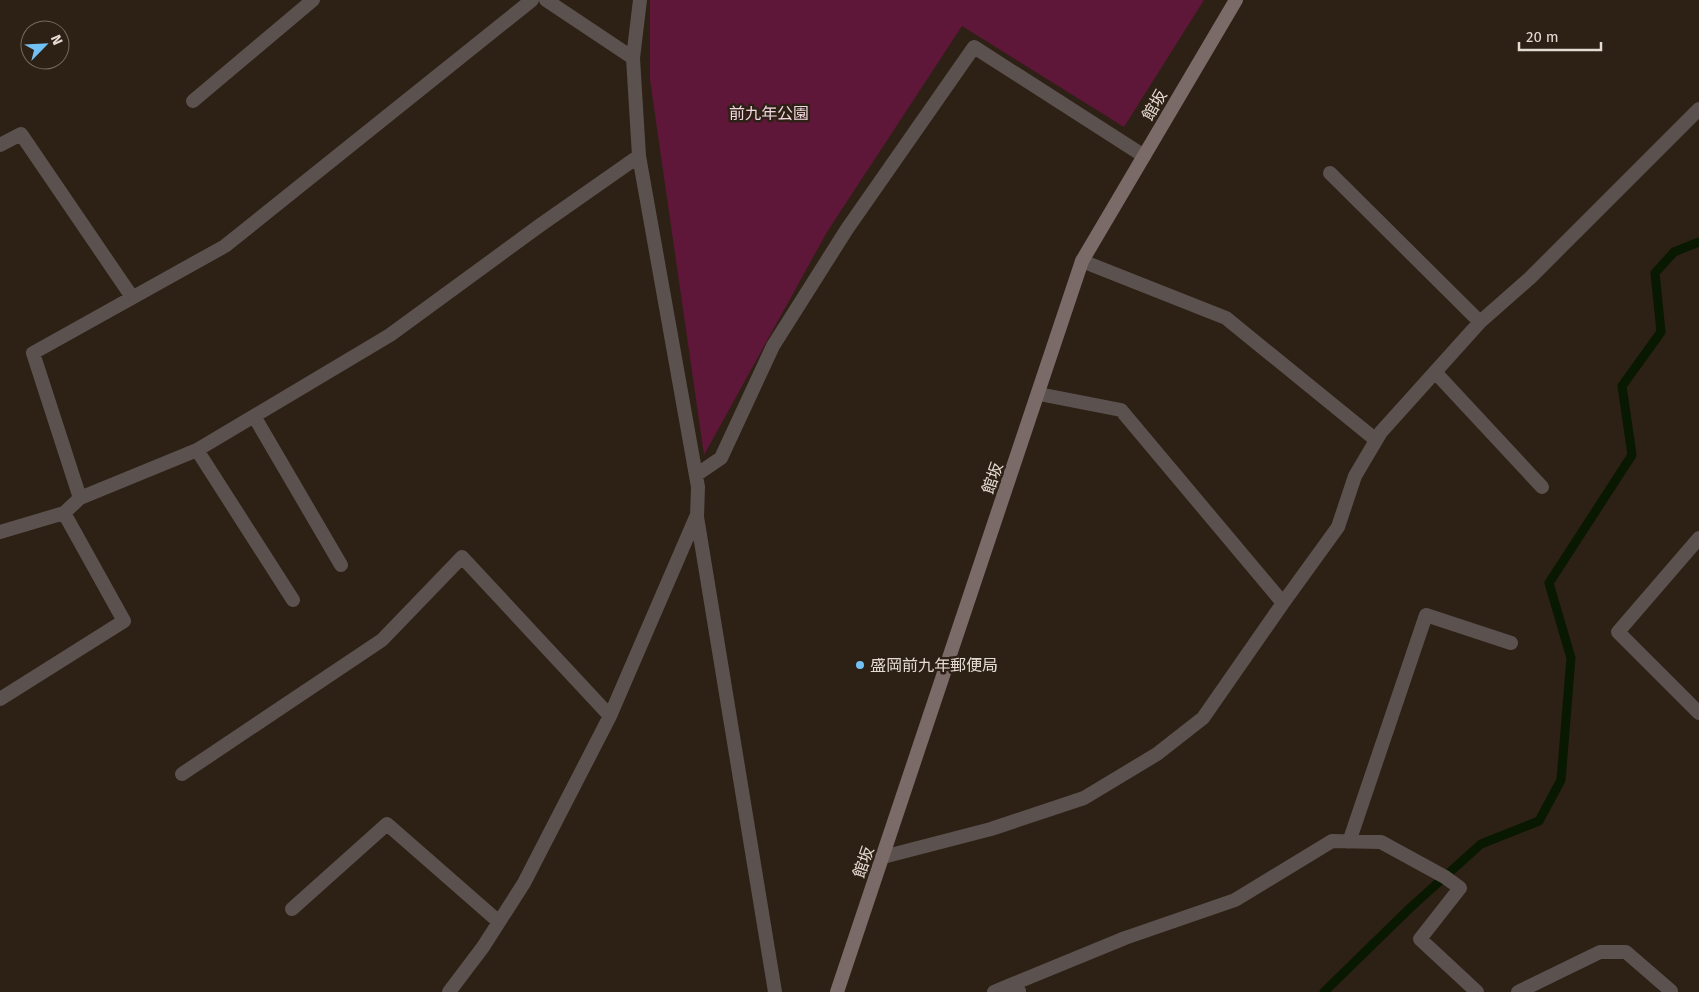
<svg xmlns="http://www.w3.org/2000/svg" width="1699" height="992" font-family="'Fira Sans','Noto Sans JP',sans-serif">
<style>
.green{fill:#5e1739}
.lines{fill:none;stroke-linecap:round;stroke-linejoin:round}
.stream{stroke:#091801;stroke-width:9}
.minor{stroke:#5b514f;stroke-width:14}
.secondary{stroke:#7a6a68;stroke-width:14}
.poi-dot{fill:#72c1f5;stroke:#2d2014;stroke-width:2}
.labels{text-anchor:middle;stroke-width:5;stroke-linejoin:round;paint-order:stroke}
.street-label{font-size:16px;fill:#e4dbd3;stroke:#2d2014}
.park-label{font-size:16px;fill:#f1d7e0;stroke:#2d2014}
.poi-label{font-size:16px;fill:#e4dbd3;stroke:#2d2014;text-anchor:start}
</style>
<rect width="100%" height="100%" fill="#2d2014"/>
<!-- green -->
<path class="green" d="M650,0h554l-80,127 -162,-101 -135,206 -123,223 -54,-375z"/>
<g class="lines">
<!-- stream -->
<path class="stream" d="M1324,992l86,-84 71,-64 58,-23 22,-41 10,-122 -22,-75 83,-128 -10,-69 39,-54 -6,-59 19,-21 25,-10"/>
<!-- minor -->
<path class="minor" d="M546,0l87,58
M640,0l-7,58 6,98 59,331 -1,30 78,475
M193,101l120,-101
M0,145l21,-11 111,163
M1330,173l150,149
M1082,261l144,57 150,122
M1435,372l107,115
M1039,394l82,16 162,193
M254,416l87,149
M197,450l96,150
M696,475l25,-17 52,-112 74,-117 127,-182 170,109
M80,498l-47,-145 192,-107 307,-246
M0,532l64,-19 16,-15 117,-48 193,-115 149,-109 100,-70
M1699,538l-81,94 81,81
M0,699l124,-78 -60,-108
M182,774l200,-134 80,-83 148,159
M1349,842l77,-227 85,28
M883,857l108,-28 93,-31 73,-44 46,-36 80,-115 55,-76 17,-51 26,-44 99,-110 50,-44 169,-169
M292,909l95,-85 112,98
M1013,984l112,-46 110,-38 97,-59 49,1 64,35 15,11 -40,51 57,53
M449,992l34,-45 41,-64 86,-167 86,-199
M994,992l19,-8 6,7
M1518,992l82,-40h26l45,39"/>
<!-- secondary -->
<path class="secondary" d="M837,992l245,-731 154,-261"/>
</g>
<!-- markers -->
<circle class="poi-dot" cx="860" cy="665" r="5"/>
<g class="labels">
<!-- street labels -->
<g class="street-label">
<text transform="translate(1154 105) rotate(-60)" y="6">館坂</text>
<text transform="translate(992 478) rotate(-71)" y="6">館坂</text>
<text transform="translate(863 862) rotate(-71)" y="6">館坂</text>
</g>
<!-- park labels -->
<g class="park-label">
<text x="769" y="119">前九年公園</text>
</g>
<!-- poi labels -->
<g class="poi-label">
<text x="870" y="671">盛岡前九年郵便局</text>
</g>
</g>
<!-- north arrow -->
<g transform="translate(45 45) rotate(66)"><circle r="24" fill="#2d2014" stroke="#766b60"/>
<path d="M0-4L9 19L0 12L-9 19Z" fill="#72c1f5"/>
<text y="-8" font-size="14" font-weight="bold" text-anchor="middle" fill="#e4dbd3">N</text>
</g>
<!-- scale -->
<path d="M1519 42v8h82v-8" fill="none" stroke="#e4dbd3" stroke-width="2.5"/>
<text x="1526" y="42" font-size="15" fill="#e4dbd3" stroke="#2d2014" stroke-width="4" paint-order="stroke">20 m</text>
</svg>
